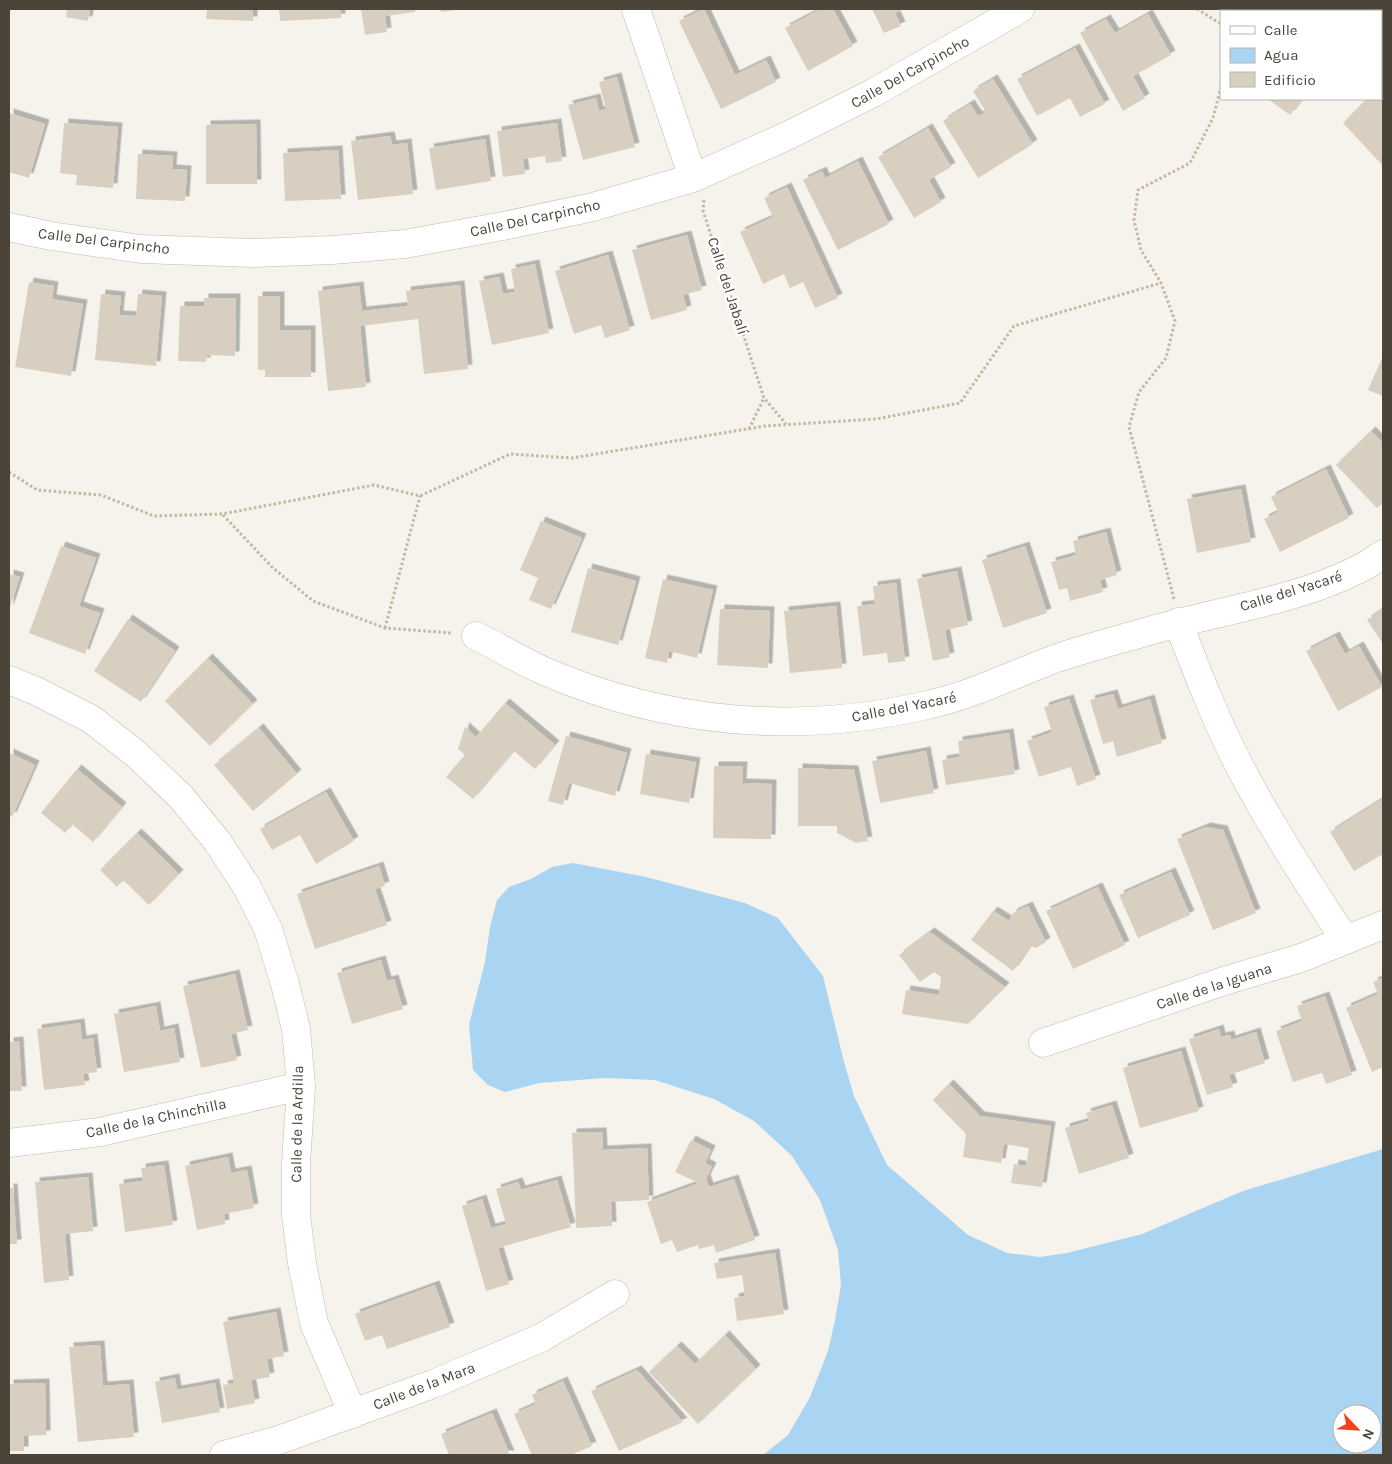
<svg xmlns="http://www.w3.org/2000/svg" width="1392" height="1464" font-family="Karla,sans-serif">
<style>
.water{fill:#a9d4f2;fill-rule:evenodd}
.building{fill:#d8cfc1;filter:url(#shadow)}
.lines{fill:none;stroke-linecap:round;stroke-linejoin:round}
.minor-casing{stroke:#c2bbae;stroke-width:29}
.path{stroke:#c4b79f;stroke-width:3;stroke-dasharray:2.5 2.5;stroke-linecap:butt}
.minor{stroke:#fff;stroke-width:28}
.labels{text-anchor:middle;stroke-width:4.5;stroke-linejoin:round;paint-order:stroke}
.street-label{font-size:15px;fill:#4b4439;stroke:#fff}
</style>
<defs>
<filter id="shadow"><feDropShadow dx="4.5" dy="-4.5" stdDeviation="0" flood-color="#0004"/></filter>
</defs>
<rect width="100%" height="100%" fill="#f6f3ec"/>
<!-- water -->
<path class="water" d="M573,863l73,14 99,26 33,15 45,58 21,86 10,34 33,69 81,70 39,18 33,4 27,-4 75,-19 101,-43 140,-42v306h-620l25,-20 22,-38 18,-46 7,-31 6,-35 -3,-35 -18,-50 -28,-44 -38,-35 -40,-22 -59,-19 -50,-2 -66,5 -34,9 -17,-7 -15,-15 -4,-45 16,-63 5,-35 7,-27 12,-13 22,-8 21,-12zM1342,1414h30v30h-30z"/>
<!-- building -->
<path class="building" d="M67,9h23l-2,12 -22,-4z
M203,9h50v12l-47,-2 1,-9h-4z
M279,9h62v9l-61,3z
M361,9h54v3l-30,4 2,16 -22,3z
M440,9h15l1,1 -15,2z
M704,9l31,66 31,-15 10,22 -55,27 -42,-88z
M821,9h12l20,37 -45,25 -23,-43z
M872,9h32l-9,4 6,13 -17,7z
M1148,14l23,41 -38,21 12,22 -22,13 -43,-78 26,-14 9,14z
M1075,48l30,56 -25,13 -10,-19 -33,18 -20,-37z
M617,77l18,70 -52,13 -15,-55 28,-7 3,13 7,-2 -7,-27z
M993,79l40,65 -55,34 -35,-57 27,-17 8,12 8,-4 -13,-21z
M1383,82v84l-40,-43 24,-24h14v-15z
M1268,99h34l-12,16z
M9,113l36,11 -16,54 -20,-6z
M64,123l54,4 -5,61 -37,-3 1,-10 -17,-2z
M557,123l5,38 -16,2 -1,-7 -22,3 2,15 -22,3 -6,-46z
M256,124l1,60h-51v-59z
M928,128l23,39 -22,13 12,22 -27,16 -36,-61z
M390,136l2,9 15,-2 6,51 -55,6 -7,-59z
M485,139l6,42 -55,9 -7,-42z
M338,150l3,49 -56,2 -2,-48z
M138,154l35,2 -1,13 15,1 -2,31 -49,-2z
M858,161l31,63 -51,26 -35,-70 19,-9 3,7z
M787,187l51,111 -23,10 -12,-26 -13,6 -6,-14 -21,10 -23,-52 33,-15 -9,-19z
M687,235l15,55 -19,5 4,15 -36,10 -19,-70z
M608,255l22,75 -25,8 -4,-13 -27,9 -19,-63z
M535,264l14,69 -57,12 -13,-64 20,-4 4,17 12,-2 -4,-23z
M29,282l25,4 -2,13 31,5 -12,72 -56,-9z
M460,285l8,84 -44,5 -6,-55 -58,7 6,61 -38,4 -10,-100 41,-5 3,25 46,-5 -2,-15z
M101,294l20,2 -2,19 17,1 2,-22 24,2 -6,70 -61,-6z
M258,296h22v34h31v47h-46v-7h-7z
M204,298h32l-1,58 -28,-1 -1,7 -28,-1 2,-55h24z
M1382,358l1,1v37l-15,-6z
M1371,431l12,12v60l-6,5 -41,-43z
M1326,469l23,49 -69,34 -16,-33 14,-7 -7,-15z
M1241,489l10,53 -54,11 -10,-54z
M541,521l41,17 -31,71 -22,-9 9,-22 -18,-8z
M1106,532l11,43 -17,5 3,12 -33,9 -3,-13 -8,2 -8,-28 25,-7 -3,-14z
M61,546l35,12 -17,48 21,7 -15,41 -56,-21z
M1025,546l22,67 -44,15 -21,-68z
M588,568l48,13 -18,64 -47,-13z
M957,571l11,54 -23,5 5,27 -17,4 -16,-82z
M9,574l11,3 -11,33z
M663,579l50,11 -16,68 -28,-7 -2,12 -22,-5z
M896,583l9,78 -17,2 -1,-10 -24,3 -6,-50 18,-2 -2,-18z
M836,606l6,62 -52,5 -6,-62z
M720,609l50,2 -2,57 -51,-3z
M1383,609v35l-16,-24z
M128,619l47,32 -34,51 -47,-31z
M1335,636l10,18 14,-8 23,41 -44,24 -32,-60z
M208,658l45,46 -43,42 -45,-45z
M1113,694l5,15 32,-10 12,44 -45,14 -4,-16 -10,3 -13,-44z
M1069,699l27,80 -19,7 -6,-19 -32,10 -12,-36 25,-9 -8,-25z
M505,703l50,42 -20,24 -21,-18 -41,48 -27,-22 19,-22 -7,-6 7,-22 11,10z
M259,728l38,46 -44,37 -39,-46z
M1009,733l6,41 -69,11 -4,-25 18,-3 -2,-16z
M566,736l61,17 -12,43 -46,-13 -6,22 -15,-4z
M926,751l8,42 -54,10 -8,-42z
M9,753l26,12 -23,52 -3,-2z
M646,754l50,8 -7,41 -49,-9z
M714,766h29l-1,17 30,1 -1,55 -58,-1z
M798,768l56,2 14,71 -12,2 -19,-10v-7h-39z
M77,769l45,38 -29,35 -21,-18 -7,9 -24,-20z
M326,792l28,49 -38,23 -16,-29 -28,15 -12,-21z
M1383,799v55l-29,17 -24,-39z
M1206,827l17,3 33,83 -43,17 -36,-91z
M137,833l42,41 -30,31 -26,-25 -6,7 -17,-17z
M379,866l6,20 -10,3 12,36 -72,24 -18,-55z
M1171,872l19,43 -52,23 -19,-43z
M1098,887l27,58 -52,24 -27,-58z
M1028,906l18,36 -10,6 -6,-2 -17,25 -42,-31 22,-29 16,10 4,-8z
M930,932l75,55 -37,37 -66,-10 4,-24 33,5 2,-18 -7,-5 -14,10 -21,-27z
M381,960l6,21 7,-2 9,30 -51,15 -15,-51z
M235,974l13,56 -17,4 6,26 -36,8 -18,-82z
M1383,978v89l-11,5 -26,-64 32,-14 -5,-12z
M1325,996l27,79 -26,9 -4,-11 -29,9 -17,-51 26,-10 -5,-15z
M156,1006l4,25 14,-3 6,34 -56,10 -10,-58z
M80,1023l2,17 11,-2 4,34 -14,2 2,11 -41,5 -7,-61z
M1219,1029l2,8 9,-2 1,5 25,-8 9,31 -36,12 4,12 -26,8 -18,-56z
M19,1041l3,50h-13v-49z
M1181,1051l18,60 -59,17 -17,-60z
M949,1084l31,32 71,10 -9,61 -31,-4 3,-19 12,2 3,-18 -25,-4 -3,19 -38,-6 3,-23 -33,-34z
M1112,1105l17,53 -50,16 -14,-46 24,-7 -3,-8z
M602,1132l1,18 44,-2 2,52 -38,2 1,24 -36,2 -4,-95z
M691,1140l20,10 -6,13 7,4 -6,12 3,8 25,-8 21,61 -39,13 -2,-8 -15,4 -1,-4 -21,7 -5,-12 -11,4 -14,-42 52,-19 -24,-11z
M228,1157l3,16 16,-3 7,38 -30,6 1,10 -28,6 -12,-64z
M164,1165l9,60 -48,7 -6,-48 24,-3 -2,-13z
M88,1177l5,54 -28,3 4,46 -25,3 -9,-101z
M557,1180l14,47 -73,21 11,36 -23,7 -24,-85 20,-7 9,29 15,-4 -10,-35 22,-7 3,8z
M9,1188h4l4,56h-8z
M775,1253l9,61 -47,7 -3,-23 11,-2 -3,-21 -25,4 -3,-16z
M435,1285l15,42 -63,22 -5,-14 -17,6 -10,-27z
M276,1312l8,44 -17,3 3,18 -19,3 4,23 -28,6 -4,-24 11,-2 -11,-61z
M725,1335l31,34 -58,55 -49,-52 28,-26 18,18z
M100,1345l3,41 26,-2 5,53 -56,5 -9,-95z
M637,1370l46,52 -64,29 -28,-60z
M175,1378l2,12 38,-7 5,29 -58,11 -7,-41z
M563,1381l29,65 -21,9h-39l-18,-41 22,-10 -4,-9z
M45,1383l1,52 -22,1v15h-15v-67z
M492,1413l18,42h-61l-8,-21z"/>
<g class="lines">
<defs>
<path id="minor" d="M636,9l57,169
M9,227l42,9 90,13 112,4 79,-3 73,-6 98,-18 90,-19 100,-29 96,-43 84,-42 147,-84
M1178,622c19,50 38,99 63,147 31,59 68,115 104,171
M476,636c23,11 45,25 68,35 122,53 254,64 383,34 46,-10 87,-31 130,-47 30,-10 61,-18 92,-27 68,-20 147,-30 210,-62 9,-4 16,-10 24,-15
M9,680l27,11 55,28 45,35 45,43 36,44 30,46 21,42 17,55 11,45 5,57 -5,78v51l6,48 12,60 39,91
M1043,1043l181,-62 77,-23 82,-33
M9,1143l91,-11 201,-46
M224,1455l55,-15 154,-56 108,-46 74,-44"/>
</defs>
<!-- minor casing -->
<use href="#minor" class="minor-casing"/>
<!-- path -->
<path class="path" d="M1197,9l24,15
M1270,11l3,-2
M704,200l-1,11 61,187 22,26
M749,429l15,-31
M9,472l28,18 64,5 53,21 68,-2 152,-29 46,11 90,-42 62,4 193,-32 111,-7 84,-16 54,-77 147,-43
M223,515l49,52 41,34 72,27 67,5
M1174,599l-45,-172 10,-35 27,-34 9,-37 -14,-38 -20,-33 -7,-30 4,-30 52,-27 23,-45 8,-31
M385,628l35,-132"/>
<!-- minor -->
<use href="#minor" class="minor"/>
</g>
<g class="labels">
<!-- street labels -->
<g class="street-label">
<text transform="translate(910 72) rotate(-29)" y="5">Calle Del Carpincho</text>
<text transform="translate(535 218) rotate(-12)" y="5">Calle Del Carpincho</text>
<text transform="translate(104 241) rotate(7)" y="5">Calle Del Carpincho</text>
<text transform="translate(728 286) rotate(72)" y="5">Calle del Jabalí</text>
<text transform="translate(1291 591) rotate(-17)" y="5">Calle del Yacaré</text>
<text transform="translate(904 707) rotate(-11)" y="5">Calle del Yacaré</text>
<text transform="translate(1214 986) rotate(-18)" y="5">Calle de la Iguana</text>
<text transform="translate(156 1118) rotate(-12)" y="5">Calle de la Chinchilla</text>
<text transform="translate(297 1124) rotate(-89)" y="5">Calle de la Ardilla</text>
<text transform="translate(424 1386) rotate(-21)" y="5">Calle de la Mara</text>
</g>
</g>
<!-- border -->
<rect width="1392" height="1464" fill="none" stroke="#4b4439" stroke-width="20"/>
<!-- legend -->
<rect x="1220" y="10" width="162" height="90" fill="#ffffff" stroke="#b7b4b0"/>
<rect x="1230" y="26" width="25" height="8" fill="#ffffff" stroke="#b7b4b0"/>
<text x="1264" y="35" font-size="15" fill="#4b4439">Calle</text>
<rect x="1230" y="48" width="25" height="15" fill="#a9d4f2" stroke="#b7b4b0"/>
<text x="1264" y="60" font-size="15" fill="#4b4439">Agua</text>
<rect x="1230" y="72" width="25" height="15" fill="#d8cfc1" stroke="#b7b4b0"/>
<text x="1264" y="85" font-size="15" fill="#4b4439">Edificio</text>
<!-- north arrow -->
<g transform="translate(1357 1429) rotate(115)"><circle r="24" fill="#ffffff" stroke="#b7b4b0"/>
<path d="M0-4L9 19L0 12L-9 19Z" fill="#fc3f1d"/>
<text y="-8" font-size="14" font-weight="bold" text-anchor="middle" fill="#4b4439">N</text>
</g>
</svg>
